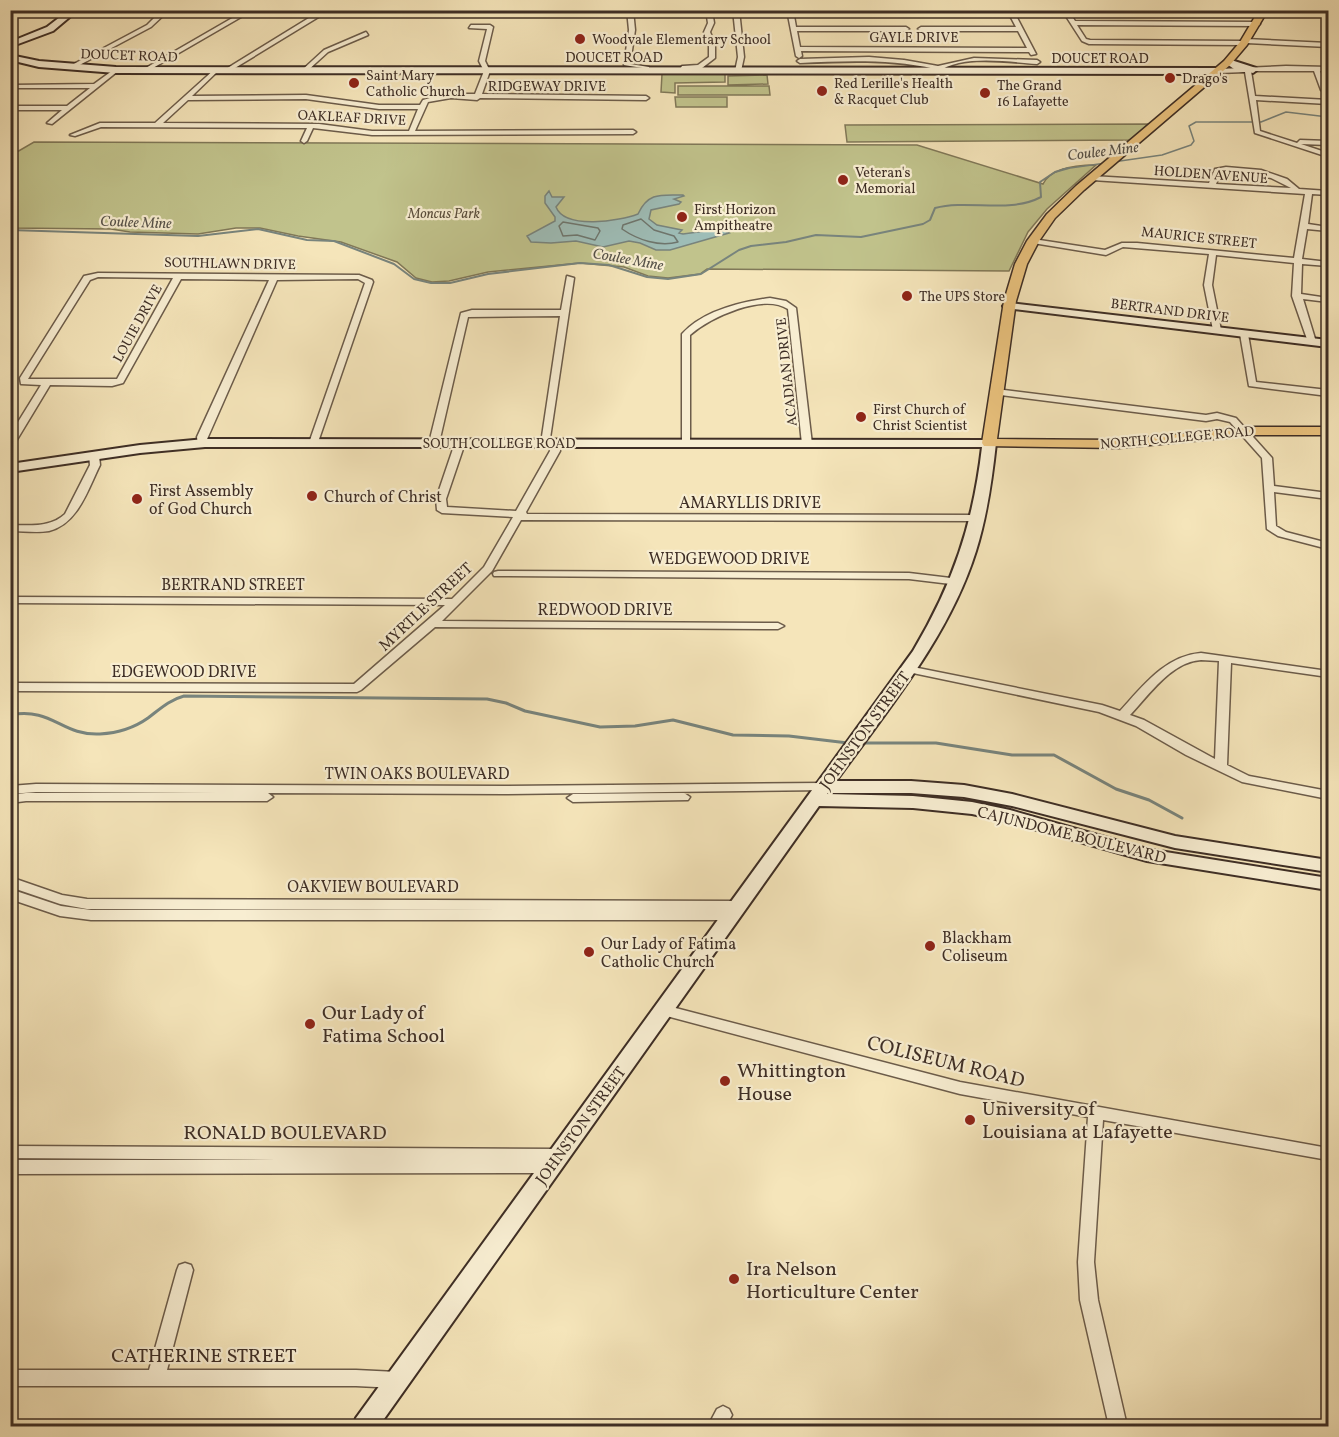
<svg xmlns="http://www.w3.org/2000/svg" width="1339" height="1437" font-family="Vollkorn,serif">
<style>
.green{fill:#c1c38c;stroke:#807858;stroke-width:1.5}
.water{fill:#9ebdb7;stroke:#78847d;stroke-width:1.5}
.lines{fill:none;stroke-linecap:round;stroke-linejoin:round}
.shore{stroke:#6e766e;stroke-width:1.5}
.stream-far2{stroke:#78847d;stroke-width:1.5}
.stream-far1{stroke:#78847d;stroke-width:2}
.stream{stroke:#78847d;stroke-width:3}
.street-casing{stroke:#6c5c4a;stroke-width:3}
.secondary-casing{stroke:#3e2e25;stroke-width:4}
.primary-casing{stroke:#3e2e25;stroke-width:3}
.street{fill:#f8eed2;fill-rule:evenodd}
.secondary{fill:#f8eed2;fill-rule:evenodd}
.primary{fill:#eac27d;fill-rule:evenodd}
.poi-dot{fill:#8f2418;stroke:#f8eed2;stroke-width:2}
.labels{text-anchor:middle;stroke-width:4.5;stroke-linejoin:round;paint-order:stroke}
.far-street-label{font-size:14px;fill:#3e2e25;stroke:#f8eed2}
.far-poi-label{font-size:14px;fill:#3e2e25;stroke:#f8eed2;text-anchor:start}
.far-park-label{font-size:14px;font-style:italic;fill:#584c3a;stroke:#f8eed2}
.far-water-label{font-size:15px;font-style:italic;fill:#56524a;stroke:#f8eed2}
.poi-label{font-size:16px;fill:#3e2e25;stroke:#f8eed2;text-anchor:start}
.street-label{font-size:16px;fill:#3e2e25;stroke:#f8eed2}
.near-poi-label{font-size:20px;fill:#3e2e25;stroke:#f8eed2;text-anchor:start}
.near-street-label{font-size:20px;fill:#3e2e25;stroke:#f8eed2}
</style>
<rect width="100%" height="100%" fill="#f5e5ba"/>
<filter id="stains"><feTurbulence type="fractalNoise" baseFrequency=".00333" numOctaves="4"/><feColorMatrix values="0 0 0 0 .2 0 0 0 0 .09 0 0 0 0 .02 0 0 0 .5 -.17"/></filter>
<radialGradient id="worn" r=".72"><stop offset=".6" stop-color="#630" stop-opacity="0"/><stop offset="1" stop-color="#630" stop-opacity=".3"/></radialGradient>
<!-- green -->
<path class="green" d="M725,73v9l-50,1v10l-14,-1 1,-18z
M767,75l1,9 -40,1v-9z
M678,86h91l1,9h-92z
M675,97h52v10h-51z
M1150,124l-20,16 -283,2 -2,-17z
M34,142l883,3 126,39c8,-17 36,-19 53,-19l-49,44 -19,23 -19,39 -302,-2 -7,5 -32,4 -20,-2 -24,-9 -44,-4 -92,9 -39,9 -17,1 -16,-4 -19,-16 -56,-20 -43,-6 -38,-8h-24l-38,6 -68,-2 -19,-3 -100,-1 -1,-72z"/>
<!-- water -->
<path class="water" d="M549,191l3,6h12l-8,10c9,23 64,14 82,7 10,-22 23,-19 45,-19l1,1 -10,3 7,3 -2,2 -28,6 -2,9 8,6 25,5 -3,3 4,1 38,-5 8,4 -59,17h-14l-16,-7 -11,-2 -26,6 -27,-6 -25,2 -20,-1 -4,-6 28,-15v-4l-10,-14v-7z"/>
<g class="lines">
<!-- shore -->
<path class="shore" d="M641,219l13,11 20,6 4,6c-19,5 -40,-2 -56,-13l1,-4z
M563,222l35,6 2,3 -5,9 -18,-5 -14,1 -4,-10z"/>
<!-- stream-far2 -->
<path class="stream-far2" d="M1113,162l49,-7 29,-10 3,-4 -5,-15 7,-4h65l25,-10 42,5
M1063,169l43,-6"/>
<!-- stream-far1 -->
<path class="stream-far1" d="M10,230l188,6 60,-7 49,11 27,1 60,23 20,15 17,4h19l38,-9 92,-11 29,2 38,12 21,2 33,-5 38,-24 12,-4 35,-4 30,-7 45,2 62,-13 7,-4 5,-12c34,-9 74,6 106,-11l-1,-15 15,-10 14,-4"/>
<!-- stream -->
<path class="stream" d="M10,715c43,-8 51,21 90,19 17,-1 34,-6 48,-16 12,-9 21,-18 36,-22l303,3 19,4 19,8 75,16 35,-1 38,-6 60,15 56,1 59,7
M861,743h75l76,12h42l62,34 33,11 33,18"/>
<defs>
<path id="street" d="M71,10h441l1,1 -3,2h-185l-95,58h-4v-2l91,-56h-69l-102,59 -2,-3 97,-56h-75l-15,14 -79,42 -2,-3 77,-41 12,-12h-86z
M627,10h6l2,20 -5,34 19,3v2l-25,-4 5,-35z
M706,10h6l2,13 -4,9 5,12v14l-13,10 -22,1 2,-3 16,-1 11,-8v-13l-5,-12 4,-9z
M733,10h6l5,47 -3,14 -3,2 -3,-2 3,-14z
M787,10h6l3,17h110l3,2 -3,2h-109l3,16 227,1 -9,-17h-97l-3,-2 3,-2h95l-9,-17h6l23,44 -5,1 -2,-3 -228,-1 1,5 -3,2 -3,-2z
M1062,10h6l7,11 182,1 3,2 -3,2 -180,-1 9,14 4,1 153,1 3,-2 82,4v4l-81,-4 -3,2 -155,-1 -7,-3z
M471,25h19l3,2 -8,34 5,10 -8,23 164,2 3,2 -3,2 -166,-2 -3,2 -26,-2 -23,4 -13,29 218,-1 3,2 -3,2 -261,1 -59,-7 -6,13 -3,2 -3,-2 6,-13 -206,-1 -26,9 -5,-1 30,-12h55l61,-55 2,3 -26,25 114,-1 73,10h41l3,-5 21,-6h31l9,-23 -5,-10 8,-32 -18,-1zM306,99l73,10h39l-9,22h-37l-53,-7 -156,-1 25,-23z
M366,32l2,3 -40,17 -22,20 -5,-1 23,-21z
M869,57l35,3 34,6 36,-8 63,2 3,2 -3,2c-29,-2 -77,-10 -100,9l-3,-2 1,-2c-45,-10 -90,-8 -135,-6l-3,-2 3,-2z
M1286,66l42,1v4h-8l7,19 -3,2 -3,-2 -7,-19h-63l4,25 73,4v4l-72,-4 4,31 37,12 3,-3 28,1v4l-27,-1 27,9v4l-73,-24 -10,-61 -26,1 -3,-2 3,-2z
M116,68l2,3 -66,53 -5,-1 15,-13h-52v-4h57l23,-18h-75l-2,-1v-2l81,-1z
M1226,167l35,3 26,9 12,10 29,2v4l-16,-1 -4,30 20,3v4l-21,-2 -5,30 26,3v4l-26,-2 -1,30 27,4v4l-25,-3 13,43 -1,2 -7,-2 -16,-46 2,-33 -78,-8 -4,30 9,45 -4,3 -4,-3 -9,-45 5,-31 -86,-7 -17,8 -73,-12 -4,-2 4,-2 72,11 17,-7h15l157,15 11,-64 -213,-14 -4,-2 4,-2 117,7 6,-14zM1236,171l35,7 20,10 -75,-4 5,-12z
M98,273l261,2 13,5 1,2 -56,163 -3,1 -5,-3 56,-160 -7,-4 -81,1 -73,166h-6l-1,-9 72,-157 -88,-1 -58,104 -11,3 -62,-1 -35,58 -5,3v-11l31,-50 -20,-1 -1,-6 64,-102zM98,277l75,1 -56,101h-89l62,-99z
M567,276l7,2 -25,167 -3,1 -5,-3 19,-127 -92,1 -29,126 -5,3 -3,-1 -2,-2 32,-130 11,-3h89z
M770,298l16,3 10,7 16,136 -5,3 -5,-3 -14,-135c-25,-16 -77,8 -98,26v109l-5,3 -3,-1v-112c21,-23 58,-32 88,-36z
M1244,331l4,3 8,48 72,8v6l-79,-10 -9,-52z
M996,389l210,26 11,-2 19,5 36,40 2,28 54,7v6l-54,-7 2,34 10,6 42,11v6l-50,-13 -11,-7 -5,-71 -32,-36 -13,-3 -11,2 -213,-27 -2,-2z
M460,440l5,3 -19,56 1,8 69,4 34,-60 1,-8 5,-3 5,3 -1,8 -34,61 1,2 452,1 5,3 -5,3 -458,-1 -29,51 -50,50 336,2 6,3 -6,3 -343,-2 -74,63 -4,2 -347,-1v-8l344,1 91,-79 -435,-2v-6l442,2 32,-32 29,-50 -71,-4 -5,-3 -1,-11 19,-56z
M94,453l5,3 1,9c-12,24 -22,59 -51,66 -12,2 -26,0 -39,0v-6c20,0 40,3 55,-11l25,-49 -1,-9z
M498,571l411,2 50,6 5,3 -5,3 -50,-6 -415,-3 -1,-2 1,-2z
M1201,653l127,18v6l-97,-14 -4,102 22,11 79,15v8l-86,-17 -56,-27 -50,-29 -37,-14 -191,-40 -6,-3 6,-3 194,39 18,6c23,-25 45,-55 81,-58zM1201,660l18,1 -4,98 -71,-39 -14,-5c20,-21 41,-53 71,-55z
M823,783l4,1 2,3 -2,3 -322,4 -237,-1 5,4 -6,4h-241l-16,2v-8l16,-2h190l-180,-1 -26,2v-8l26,-2 469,2z
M684,793l6,4 -2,3 -115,2 -6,-4 6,-4z
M10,877l52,18 25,4 651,2 5,2 2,3 -2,3 -10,2 5,4 -2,3 -5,2h-640l-31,-4 -50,-17v-10l51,17 30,4h435l-439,-1 -27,-5 -50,-17z
M664,1005l296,77 368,66v12l-225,-40 -9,142 4,38 29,126h-18l-29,-126 -2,-38 10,-145 -128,-23 -301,-80 -2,-4 2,-4z
M10,1146l549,3 6,1 2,5 -2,5 -8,1 2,5 -2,5 -6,2 -541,1v-14h266l-266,-2z
M185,1263l6,2 2,5 -26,100h189l41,2 6,2 3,6 -3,6 -6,2 -41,-2h-346v-16h139l28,-100 2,-5z
M723,1406l6,3 3,6 -6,11h-18l9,-17z"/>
<path id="secondary" d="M69,10h9l-25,21 -43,16v-5l37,-15z
M10,55l29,6 77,6 1103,1 4,3 -4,3 -1103,-1 -77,-6 -29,-7z
M1228,59l28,9 1,2 -4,3 -19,-4 -10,-7z
M1009,303l319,37v7l-323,-39 -2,-2z
M205,439l789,1 2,3c-4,37 -9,73 -20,108 -27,86 -88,158 -140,230h75l53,4 48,9 163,42 153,24v12l-153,-24 -163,-42 -48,-9 -53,-4h-83l-1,1 86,2 59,6 38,8 137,39 181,29v12l-181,-29 -138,-39 -37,-8 -59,-6 -94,-2 -440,620h-26l3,-8 557,-767c40,-67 60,-127 69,-204h-777l-65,6 -130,19v-8l130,-19z"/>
<path id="primary" d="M1259,10h9l-21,35 -17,20 -146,125 -29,28 -16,23 -12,23 -11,37 -19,138 121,1 137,-13h73v8h-73l-137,13 -134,-2 -2,-3 22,-142 11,-37 12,-23 20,-27 29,-28 148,-125 16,-19z"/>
</defs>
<!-- street casing -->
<use href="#street" class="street-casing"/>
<!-- secondary casing -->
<use href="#secondary" class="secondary-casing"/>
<!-- primary casing -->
<use href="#primary" class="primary-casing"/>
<!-- street -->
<use href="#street" class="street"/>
<!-- secondary -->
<use href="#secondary" class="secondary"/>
<!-- primary -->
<use href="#primary" class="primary"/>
</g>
<!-- markers -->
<g class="poi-dot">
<circle cx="580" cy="39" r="6"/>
<circle cx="1170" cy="78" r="6"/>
<circle cx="354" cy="83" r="6"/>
<circle cx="822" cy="91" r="6"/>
<circle cx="985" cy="93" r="6"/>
<circle cx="843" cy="180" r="6"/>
<circle cx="682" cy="217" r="6"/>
<circle cx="907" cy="296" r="6"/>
<circle cx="861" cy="417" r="6"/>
<circle cx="312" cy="496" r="6"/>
<circle cx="137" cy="499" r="6"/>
<circle cx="930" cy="946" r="6"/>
<circle cx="589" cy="952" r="6"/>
<circle cx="310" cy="1024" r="6"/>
<circle cx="725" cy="1081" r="6"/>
<circle cx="970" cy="1120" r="6"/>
<circle cx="734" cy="1279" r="6"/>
</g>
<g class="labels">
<!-- far-street labels -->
<g class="far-street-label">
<text x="914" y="42">GAYLE DRIVE</text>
<text transform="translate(129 55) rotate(2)" y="5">DOUCET ROAD</text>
<text x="614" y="62">DOUCET ROAD</text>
<text x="1100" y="63">DOUCET ROAD</text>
<text x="547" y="91">RIDGEWAY DRIVE</text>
<text transform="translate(352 117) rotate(3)" y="5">OAKLEAF DRIVE</text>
<text transform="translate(1211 174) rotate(4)" y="5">HOLDEN AVENUE</text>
<text transform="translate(1199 237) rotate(6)" y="5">MAURICE STREET</text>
<text transform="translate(230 263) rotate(1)" y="5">SOUTHLAWN DRIVE</text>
<text transform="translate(1170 310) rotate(7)" y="5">BERTRAND DRIVE</text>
<text transform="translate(137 323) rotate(-61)" y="5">LOUIE DRIVE</text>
<text transform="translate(786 372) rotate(-96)" y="5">ACADIAN DRIVE</text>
<text transform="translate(1177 437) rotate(-5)" y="5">NORTH COLLEGE ROAD</text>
<text x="499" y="448">SOUTH COLLEGE ROAD</text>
</g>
<!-- far-poi labels -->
<g class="far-poi-label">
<text x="592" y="44">Woodvale Elementary School</text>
<text x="366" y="80">Saint Mary<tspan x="366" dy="16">Catholic Church</tspan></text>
<text x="1182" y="83">Drago's</text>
<text x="834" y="88">Red Lerille's Health<tspan x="834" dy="16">&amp; Racquet Club</tspan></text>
<text x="997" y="90">The Grand<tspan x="997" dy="16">16 Lafayette</tspan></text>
<text x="855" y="177">Veteran's<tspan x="855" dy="16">Memorial</tspan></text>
<text x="694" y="214">First Horizon<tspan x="694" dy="16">Ampitheatre</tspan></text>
<text x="919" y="301">The UPS Store</text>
<text x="873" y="414">First Church of<tspan x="873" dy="16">Christ Scientist</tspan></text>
</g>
<!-- far-park labels -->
<g class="far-park-label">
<text x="444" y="218">Moncus Park</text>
</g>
<!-- far-water labels -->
<g class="far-water-label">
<text transform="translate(1103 151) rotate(-7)" y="5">Coulee Mine</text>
<text transform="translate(136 222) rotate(2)" y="5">Coulee Mine</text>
<text transform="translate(628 259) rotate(10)" y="5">Coulee Mine</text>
</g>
<!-- poi labels -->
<g class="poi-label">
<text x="149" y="496">First Assembly<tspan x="149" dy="18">of God Church</tspan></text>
<text x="324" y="502">Church of Christ</text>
<text x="942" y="943">Blackham<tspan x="942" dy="18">Coliseum</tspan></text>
<text x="601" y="949">Our Lady of Fatima<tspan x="601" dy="18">Catholic Church</tspan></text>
</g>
<!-- street labels -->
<g class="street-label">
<text x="750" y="508">AMARYLLIS DRIVE</text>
<text x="729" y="564">WEDGEWOOD DRIVE</text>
<text x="233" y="590">BERTRAND STREET</text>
<text transform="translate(425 606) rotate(-43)" y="6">MYRTLE STREET</text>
<text x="605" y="615">REDWOOD DRIVE</text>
<text x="184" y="677">EDGEWOOD DRIVE</text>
<text transform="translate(864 730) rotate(-54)" y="6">JOHNSTON STREET</text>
<text x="417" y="779">TWIN OAKS BOULEVARD</text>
<text transform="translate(1072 834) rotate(14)" y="6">CAJUNDOME BOULEVARD</text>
<text x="373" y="892">OAKVIEW BOULEVARD</text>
<text transform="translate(580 1125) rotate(-54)" y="6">JOHNSTON STREET</text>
</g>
<!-- near-poi labels -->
<g class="near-poi-label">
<text x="322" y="1019">Our Lady of<tspan x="322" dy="23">Fatima School</tspan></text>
<text x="737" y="1077">Whittington<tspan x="737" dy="23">House</tspan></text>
<text x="982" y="1115">University of<tspan x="982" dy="23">Louisiana at Lafayette</tspan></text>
<text x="746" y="1275">Ira Nelson<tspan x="746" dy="23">Horticulture Center</tspan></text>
</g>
<!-- near-street labels -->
<g class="near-street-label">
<text transform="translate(946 1061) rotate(14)" y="7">COLISEUM ROAD</text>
<text x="285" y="1139">RONALD BOULEVARD</text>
<text x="204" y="1362">CATHERINE STREET</text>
</g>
</g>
<!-- margin -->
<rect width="1339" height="1437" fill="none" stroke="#f5e5ba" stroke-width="36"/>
<rect x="12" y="12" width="1315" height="1413" fill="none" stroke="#3e2e25" stroke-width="3"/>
<rect x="18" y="18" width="1303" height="1401" fill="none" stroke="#3e2e25" stroke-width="1.5"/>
<rect width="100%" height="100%" filter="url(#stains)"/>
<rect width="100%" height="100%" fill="url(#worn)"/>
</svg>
